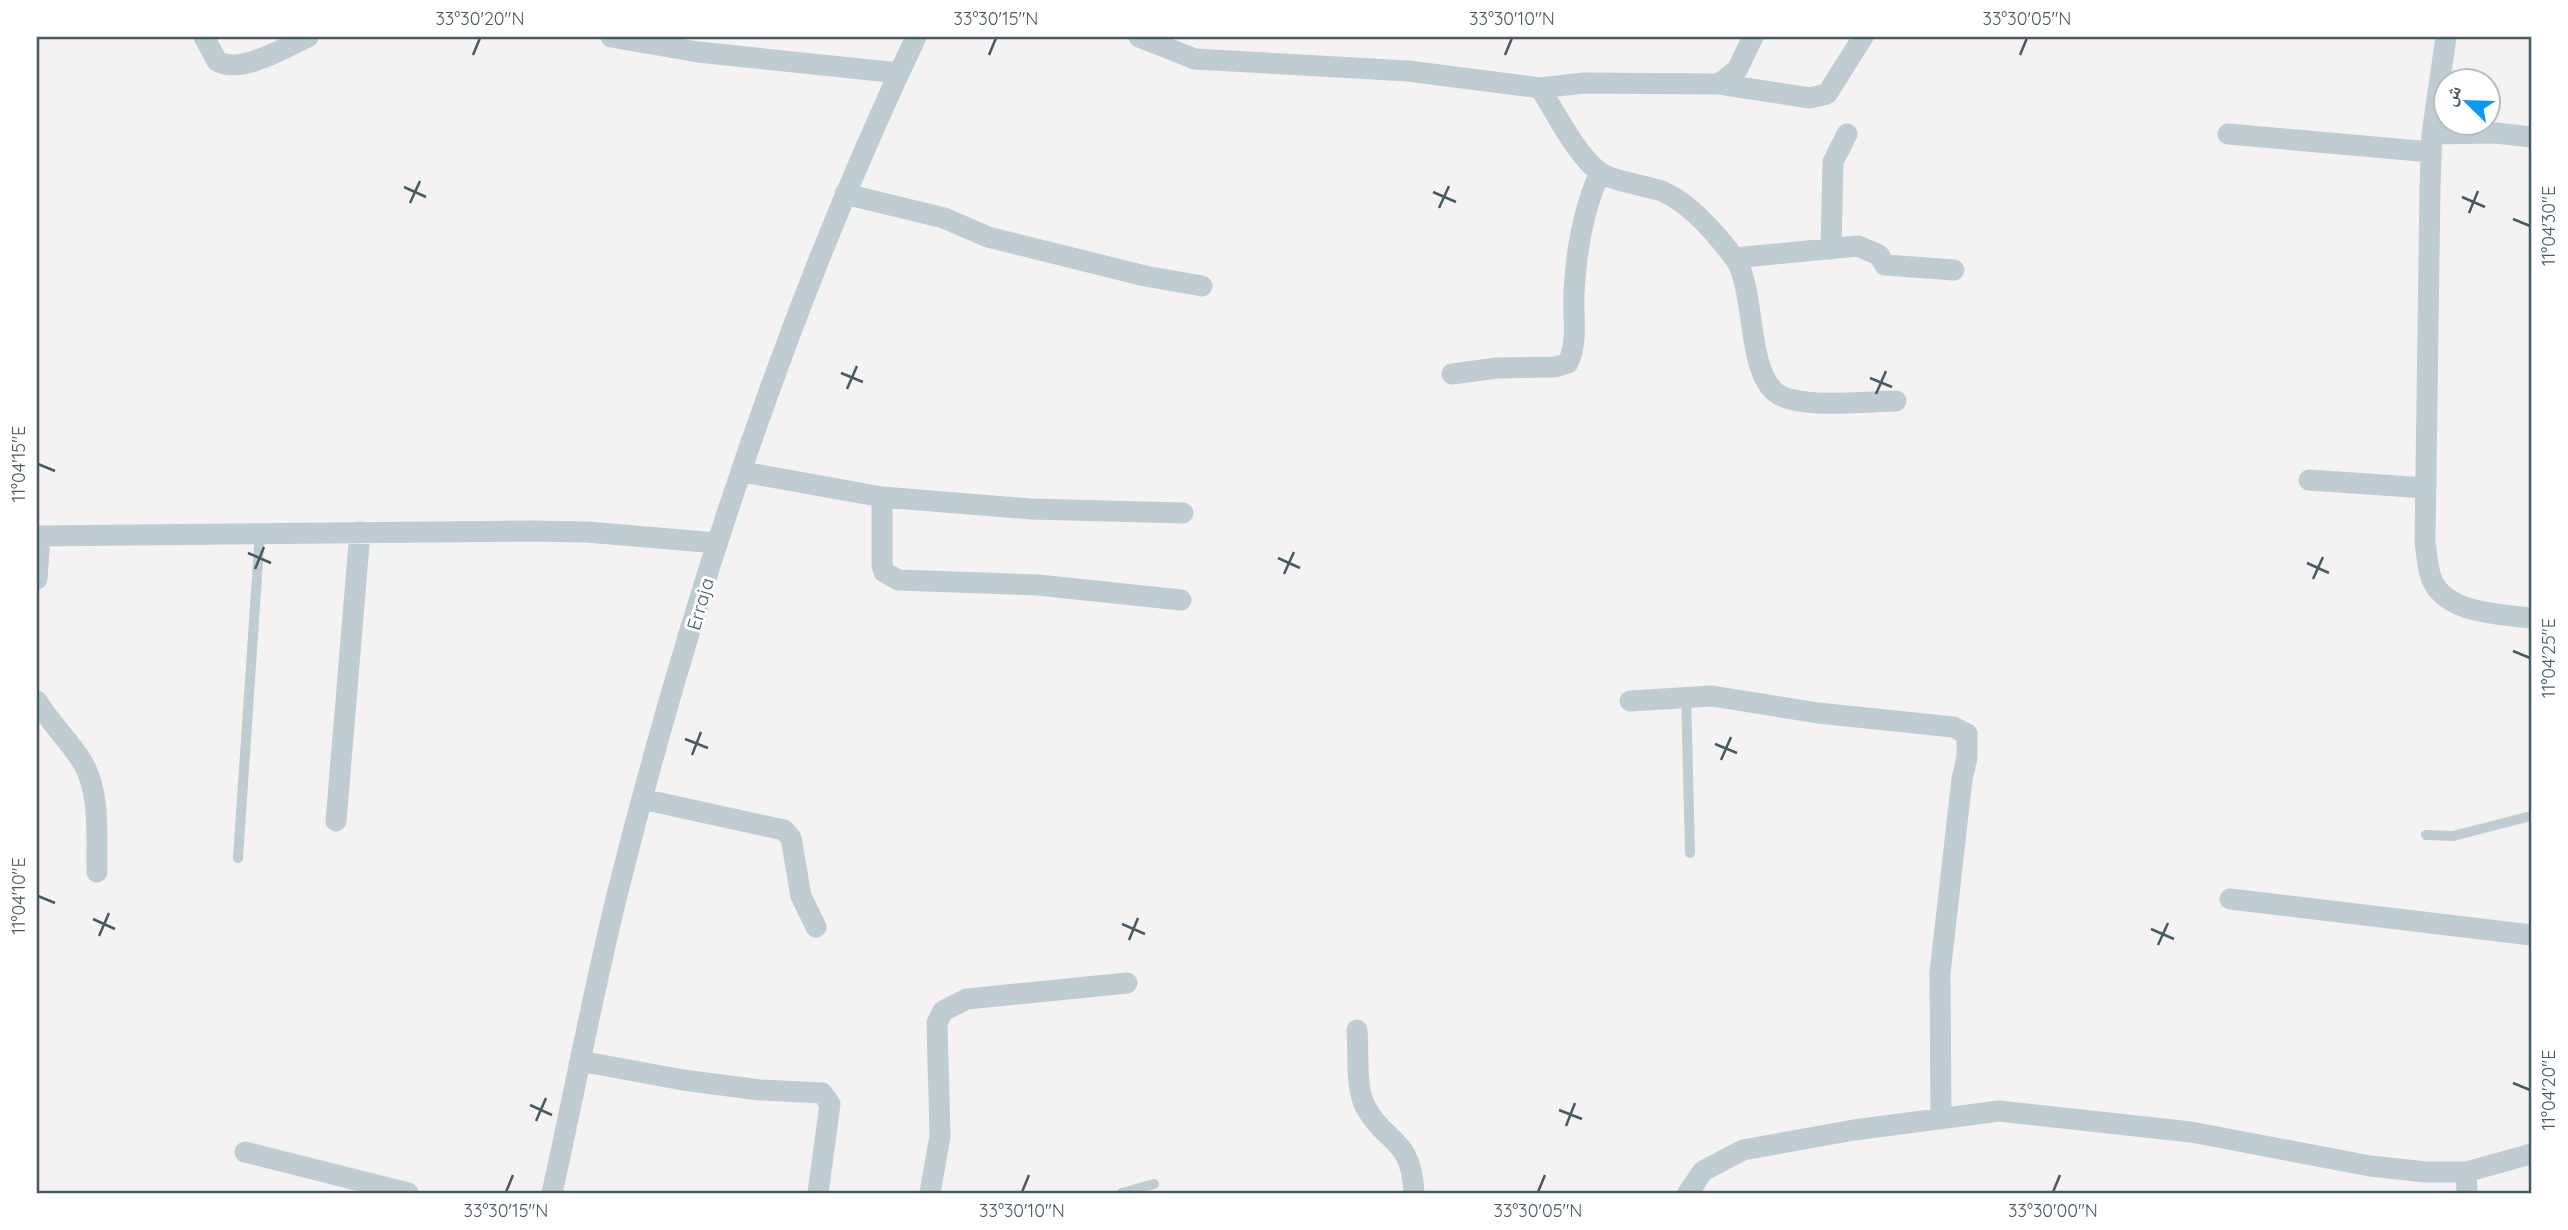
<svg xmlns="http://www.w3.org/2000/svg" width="2568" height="1230" font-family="Quicksand,'Noto Naskh Arabic',sans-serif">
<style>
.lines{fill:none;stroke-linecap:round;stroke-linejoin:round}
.lane{stroke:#bfccd2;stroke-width:10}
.street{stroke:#bfccd2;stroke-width:21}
.ticks{fill:none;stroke:#485a61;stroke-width:2.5}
.labels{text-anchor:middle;stroke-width:6;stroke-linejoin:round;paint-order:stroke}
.street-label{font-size:19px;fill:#485a61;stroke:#fff}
.neatline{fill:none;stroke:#485a61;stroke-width:2.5}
.ticks-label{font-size:18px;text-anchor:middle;fill:#485a61}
</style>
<rect width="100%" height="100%" fill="#f4f2f2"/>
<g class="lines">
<!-- lane -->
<path class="lane" d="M1686,695l4,158
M2426,835l27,1 78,-20
M238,858l22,-326
M1122,1193l32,-9"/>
<!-- street -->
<path class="street" d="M204,37l13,24c23,14 69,-14 91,-24
M611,37l87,15 201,21
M1139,37l56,22 213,12 132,17c15,24 37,67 58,83 17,12 46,13 66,21 28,13 51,41 70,65 22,30 12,110 41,135 21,18 93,9 121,9
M2446,37l-14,97 -2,53 -5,355c2,12 2,26 7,38 15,34 68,34 99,38
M1719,84l91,14 17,-4 36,-57
M1540,88l44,-5 135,1 18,-14 16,-33
M2228,134l203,18
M2432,134l64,-1 35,4
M845,194l99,24 44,19 157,39 57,10
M1831,249l2,-87 14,-28
M1734,258l124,-12 21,9 6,10 69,5
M1452,374l45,-6 58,-1 13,-4c10,-21 5,-47 6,-70 2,-41 9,-83 26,-121
M743,472l139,25 149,12 152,4
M2309,480l117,8
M882,497v68l2,7 14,8 140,5 143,15
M37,536l495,-5 55,1 130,11
M37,579l3,-43
M37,701c13,22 33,40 46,62 18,31 13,75 14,109
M1630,701l82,-5 106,17 135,14 14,7v23l-5,22 -22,194 1,146
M642,799l142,31 7,8 10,58 15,31
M336,821l24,-289
M2230,899l301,36
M1357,1030c2,22 -2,56 8,76 21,39 46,30 49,87
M580,1061l103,19 77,10 62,3 8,11 -12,89
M245,1152l163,41
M2466,1172l1,21
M552,1193c23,-103 42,-207 68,-310 73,-289 168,-577 296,-846
M930,1193l10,-57 -3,-113 6,-12 24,-12 160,-16
M1688,1193l15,-22 40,-21 111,-20 145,-19 192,21 179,34 56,6h40l65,-18"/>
</g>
<!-- ticks -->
<path class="ticks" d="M473,55l7,-17M989,55l7,-17M1505,55l7,-17M2020,55l7,-17M404,187l22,10M1433,192l23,10M2462,197l23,10M410,203l10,-22M1439,208l10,-22M2469,213l9,-22M2513,219l17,7M841,373l22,9M1870,378l22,9M847,389l10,-23M1876,394l10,-23M38,464l17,7M248,553l23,10M1278,558l22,10M2307,563l22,10M255,569l9,-22M1284,574l10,-22M2313,579l10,-22M2513,651l17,7M685,739l23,9M1715,744l22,9M692,755l9,-23M1721,760l10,-23M38,896l17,7M93,919l22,10M1122,924l23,10M2151,929l23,10M99,936l10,-23M1129,940l9,-22M2158,945l10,-22M2513,1083l17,7M530,1105l22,10M1559,1110l23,9M536,1121l10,-23M1566,1126l9,-23M506,1192l7,-17M1022,1192l7,-17M1538,1192l7,-17M2053,1192l7,-17"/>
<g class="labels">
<!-- street labels -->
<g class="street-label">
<text transform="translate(700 604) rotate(-74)" y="7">Erraja</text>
</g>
</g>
<!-- border -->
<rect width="2568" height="1230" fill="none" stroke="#ffffff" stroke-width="77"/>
<!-- north arrow -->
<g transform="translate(2467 102) rotate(293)"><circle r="33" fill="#ffffff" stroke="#b6bdc0" stroke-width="2"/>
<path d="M0-5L12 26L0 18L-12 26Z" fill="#0c99f4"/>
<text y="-10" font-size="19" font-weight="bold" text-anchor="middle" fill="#485a61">ش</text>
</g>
<rect x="38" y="38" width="2492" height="1154" class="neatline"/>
<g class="ticks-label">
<text x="480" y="25">33°30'20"N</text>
<text x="996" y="25">33°30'15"N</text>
<text x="1512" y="25">33°30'10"N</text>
<text x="2027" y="25">33°30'05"N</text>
<text transform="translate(2549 226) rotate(-90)" y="6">11°04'30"E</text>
<text transform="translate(19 464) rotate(-90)" y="6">11°04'15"E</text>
<text transform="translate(2549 658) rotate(-90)" y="6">11°04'25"E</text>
<text transform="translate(19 896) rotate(-90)" y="6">11°04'10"E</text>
<text transform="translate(2549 1090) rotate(-90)" y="6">11°04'20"E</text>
<text x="506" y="1217">33°30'15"N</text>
<text x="1022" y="1217">33°30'10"N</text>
<text x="1538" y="1217">33°30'05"N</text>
<text x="2053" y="1217">33°30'00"N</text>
</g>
</svg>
